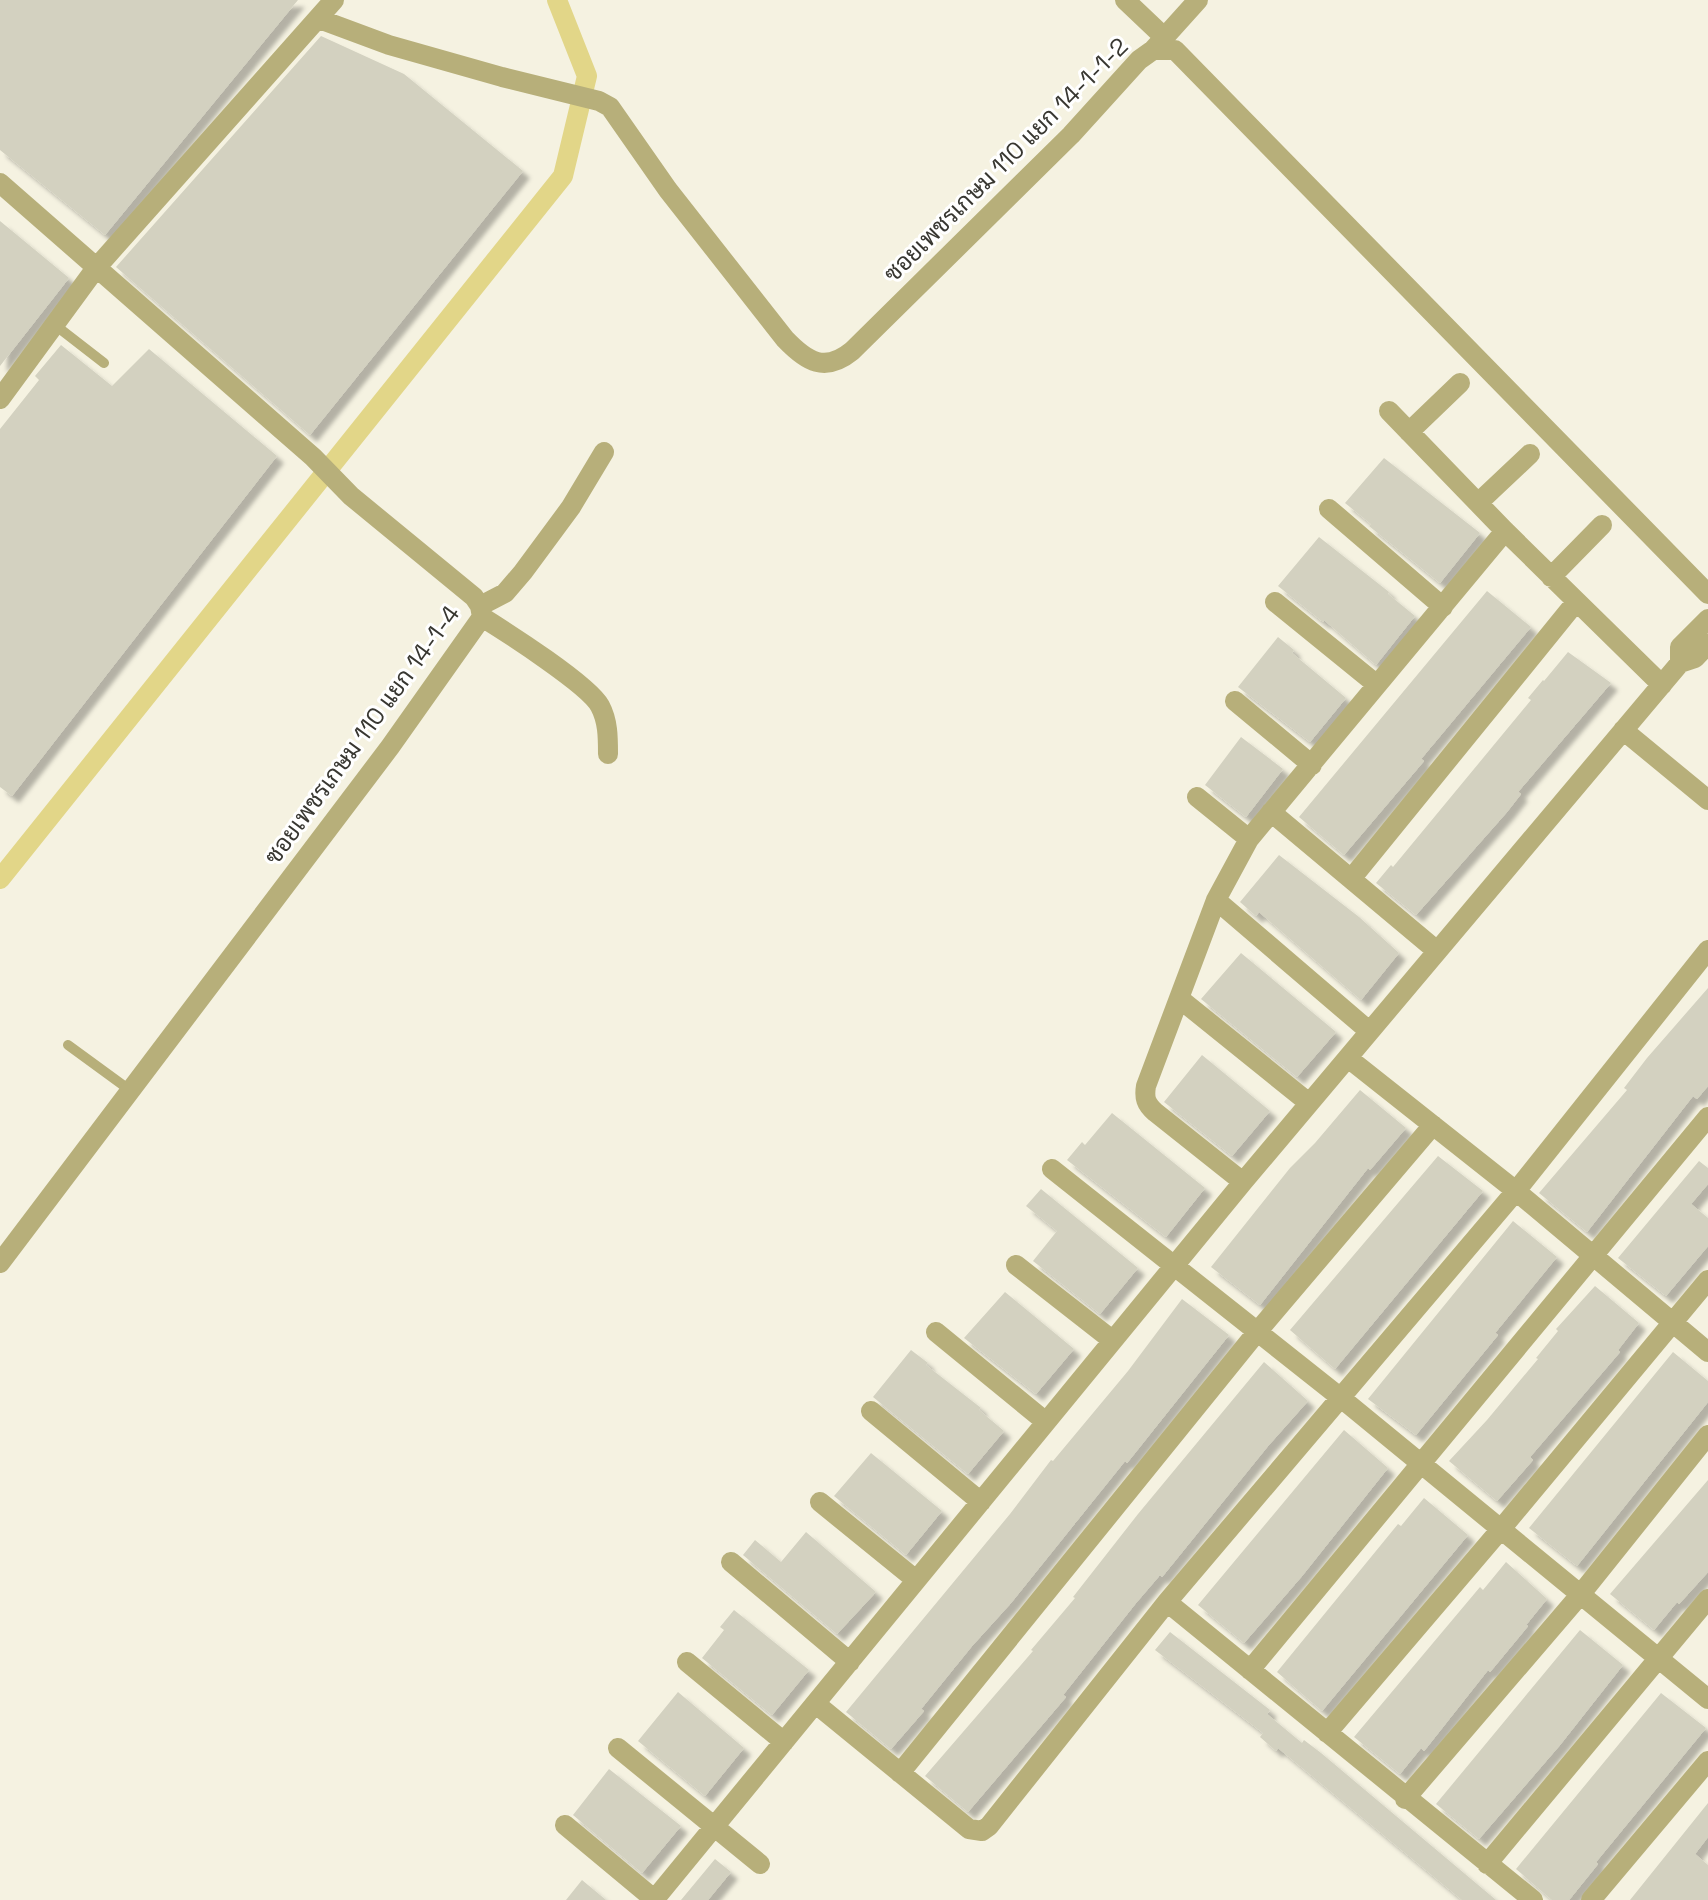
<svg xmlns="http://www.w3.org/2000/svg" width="1708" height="1900" font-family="'Space Grotesk',Sarabun,sans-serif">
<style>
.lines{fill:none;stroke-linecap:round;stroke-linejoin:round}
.canal{stroke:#e2d688;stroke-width:20}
.building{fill:#d3d1c0;filter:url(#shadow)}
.lane{stroke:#b7af7a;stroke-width:10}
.street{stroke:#b7af7a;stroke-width:20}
.labels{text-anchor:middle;stroke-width:6;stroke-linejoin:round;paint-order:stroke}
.street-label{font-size:24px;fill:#383731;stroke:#fff}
</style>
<defs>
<filter id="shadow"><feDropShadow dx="7" dy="7" stdDeviation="2" flood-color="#0004"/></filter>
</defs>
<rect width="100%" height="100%" fill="#f5f2e1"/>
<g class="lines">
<!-- canal -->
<path class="canal" d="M0,879l563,-703 24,-100 -30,-76"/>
</g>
<!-- building -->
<path class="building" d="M0,0h298l-193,235 -105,-85z
M321,36l83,38 119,97 -213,264 -194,-168z
M0,221l69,57 -69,88z
M61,345l51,41 37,-37 128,107 -265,340 -12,-9v-358l39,-49 -4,-4z
M1384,458l96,75 -40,50 -71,-57 2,-2 -26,-21z
M1319,537l70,55 -1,2 27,22 -39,49 -52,-45 -1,2 -45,-36z
M1487,591l44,36 -110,132 3,2 -80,94 -45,-38z
M1278,637l16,13 -2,3 54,45 -36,44 -72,-55z
M1568,652l43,31 -93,109 3,2 -14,18 -91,103 -40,-32 15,-18 2,2 138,-167 -3,-2 15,-18 1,1z
M1241,737l42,32 -37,48 -41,-32z
M1279,855l80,62 40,36 -38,47 -102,-88 -3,4 -16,-14z
M1241,953l95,79 -39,45 -96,-78z
M1708,988v98l-11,13 -4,-3 -106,136 -48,-39 88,-103 -3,-2 23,-30z
M1202,1055l68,56 -38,45 -68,-54z
M1360,1090l46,38 -36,42 -2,-2 -108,137 -49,-38 79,-99 25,-25z
M1112,1113l93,75 -39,49 -99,-77 15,-18 3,3z
M1438,1156l45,35 -148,178 -45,-39z
M1699,1161l9,7v16l-17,20 17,14v28l-42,50 -48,-38z
M1041,1189l97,79 -38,46 -67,-53 24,-30 -31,-25z
M1513,1221l44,36 -62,76 3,2 -82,100 -48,-36z
M1595,1286l44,37 -21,27 2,2 -90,105 3,3 -36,41 -48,-40 38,-41 51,-61 -2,-1 22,-27 -2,-2z
M1005,1292l69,57 -38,45 -72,-56z
M1182,1299l47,36 -102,128 -2,-2 -114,142 -39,43 -51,63 3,2 -33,38 -45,-37 164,-198 41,-54 2,1 75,-90z
M911,1350l17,13 -2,2 55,43 -2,2 25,21 -36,43 -95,-77z
M1673,1352l35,29v21l-131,164 -48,-38z
M1264,1362l44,39 -40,45 -106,131 -2,-2 -24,28 -73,92 3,2 -98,115 -43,-36 108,-125 -2,-1 44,-52 -2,-1 65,-83z
M1344,1430l44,38 -86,108 -58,67 -46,-38z
M871,1453l71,58 -36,44 -72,-59z
M1708,1480v92l-29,32 -2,-2 -23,28 -44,-36z
M1424,1498l44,37 -146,176 -45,-39 121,-148 3,2z
M806,1532l70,60 -39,42 -94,-79 12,-15 26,22z
M1506,1562l41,37 -21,26 2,1 -38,46 -2,-2 -64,81 -3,-3 -21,26 -46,-37 126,-150 3,3z
M734,1610l75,60 -37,45 -70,-57 22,-28 -4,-3z
M1580,1630l43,35 -63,80 -81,94 -43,-35z
M1170,1632l100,78 -3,4 35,29 2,-3 17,13 175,147h-34l-184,-152 -2,3 -16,-14 3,-4 -108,-83z
M678,1692l66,56 -39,48 -67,-55z
M1661,1693l45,35 -110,134 2,2 -29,36h-17l-36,-31z
M609,1769l72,57 -39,47 -69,-58z
M1708,1803v34l-13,17 13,11v35h-78z
M715,1859l16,13 -23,28h-27z
M582,1880l24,20h-40z"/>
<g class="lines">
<!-- lane -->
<path class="lane" d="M55,325l49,38
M68,1045l63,46"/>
<!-- street -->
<path class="street" d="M1125,0l39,37
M319,19l70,26 113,32 97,24 11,6 58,83 117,149c22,23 40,34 67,12l219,-216 68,-75 14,-10h22l533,544
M1153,50l45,-50
M0,183l313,274 38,39 123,101 6,9 2,11 -92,130 -390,516
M0,399l96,-131 238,-268
M1389,411l116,120 157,154
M1409,432l51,-49
M1478,503l52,-49
M1329,509l114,98
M1551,577l51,-52
M1275,602l101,82
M480,606l25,-13 18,-21 48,-65 33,-55
M482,617c24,15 107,68 118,89 8,15 8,31 8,48
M1680,663v-16l28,-28
M1235,701l77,64
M1623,730l85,70
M1197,797l52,42
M1271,812l166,139
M1351,879l225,-277
M1216,900l153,131
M1180,999l129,104
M1348,1058l168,133 192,161
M1052,1169l289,229 367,301
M1243,1182l-88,-70c-9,-8 -11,-14 -9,-26l70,-186 33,-61 256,-308
M1016,1265l96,75
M936,1332l110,90
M871,1411l110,91
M820,1502l96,78
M731,1562l119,100
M1167,1602l366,298
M687,1662l97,80
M1250,1670l458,-553
M816,1704l153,125 13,2 7,-5 178,-224 349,-411 192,-241
M1327,1733l174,-204 207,-249
M618,1748l142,116
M900,1773l357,-441 176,-207
M1405,1799l175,-204 128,-160
M565,1825l90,75
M1487,1864l221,-265
M654,1900l589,-718 437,-519 15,-5 13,-14
M1591,1900l117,-139"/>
</g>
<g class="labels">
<!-- street labels -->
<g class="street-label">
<text transform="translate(1006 160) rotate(-45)" y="8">ซอยเพชรเกษม 110 แยก 14-1-1-2</text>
<text transform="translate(362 735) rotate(-54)" y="8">ซอยเพชรเกษม 110 แยก 14-1-4</text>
</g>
</g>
</svg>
